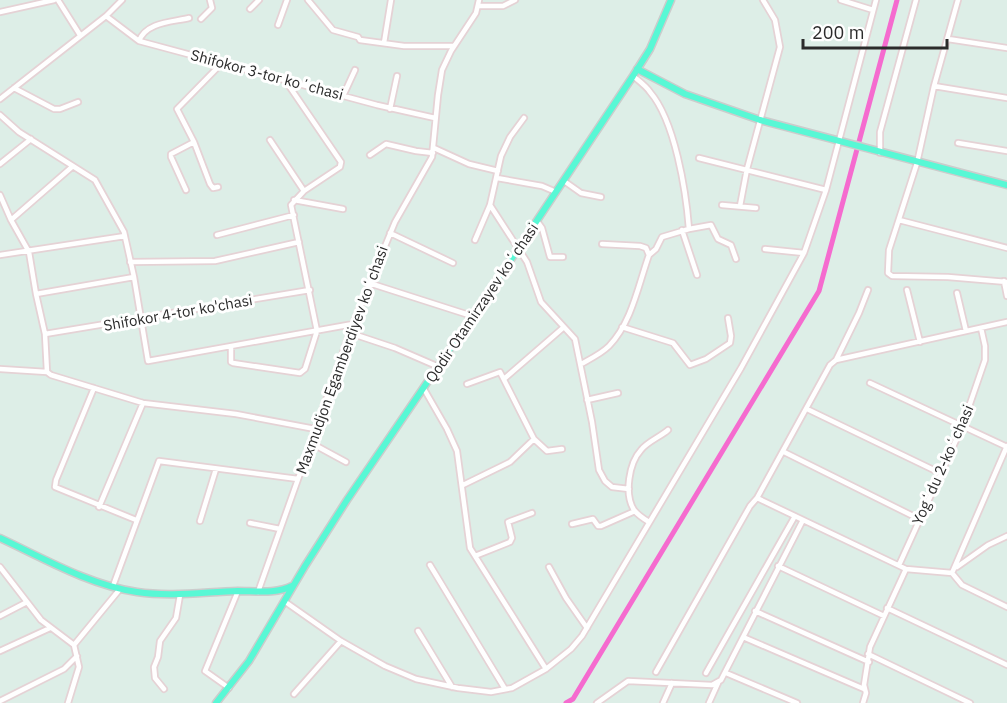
<svg xmlns="http://www.w3.org/2000/svg" width="1007" height="703" font-family="'IBM Plex Sans',sans-serif">
<style>
.lines{fill:none;stroke-linecap:round;stroke-linejoin:round}
.canal{stroke:#f56bcf;stroke-width:5}
.minor-casing{stroke:#e5d2d5;stroke-width:8}
.major-casing{stroke:#ccc;stroke-width:9}
.minor{stroke:#fff;stroke-width:4.5}
.major{stroke:#58f8d5;stroke-width:6}
.labels{text-anchor:middle;stroke-width:6;stroke-linejoin:round;paint-order:stroke}
.street-label{font-size:15px;fill:#2b2b2b;stroke:#fff}
</style>
<rect width="100%" height="100%" fill="#ddeee7"/>
<g class="lines">
<!-- canal -->
<path class="canal" d="M566,703l7,-4 246,-408 78,-291"/>
<defs>
<path id="minor" d="M58,0l22,35
M308,0l25,30 25,7 2,3 44,6h49
M841,0l32,10
M958,0l-24,86 -17,77 -28,87 -1,23 4,3 56,1 59,5
M478,6h25l12,-6
M250,9l9,-9
M0,12l54,-12
M106,16l33,25 238,64 58,13
M201,19l11,-11 -2,-8
M278,25l9,-25
M948,39l59,9
M139,41c7,-19 33,-19 50,-23
M384,43l7,-43
M934,86l73,12
M14,88l40,21h6l18,-7
M343,96l12,-26
M0,99l106,-83 16,-16
M390,109l7,-33
M0,115l19,17 76,48 29,52 10,45 14,84 205,-37
M270,140l34,51
M958,143l49,8
M434,148l35,16 29,7
M880,153v-21l36,-132
M370,155l16,-11 30,7 17,2
M699,158l127,32
M0,164l31,-25
M497,178l45,8 14,6
M564,181l17,12 20,4
M218,187l-5,1 -3,-4 -16,-42 -17,-33 46,-47
M186,190l-15,-33v-3l23,-12
M0,195l11,25 18,32 7,42 9,40 2,38 4,3 92,28 93,11 79,15
M294,200l49,9
M490,205l37,57 14,40 34,37 17,83 7,48 6,11 7,6 17,2
M722,205l34,3
M740,206l7,-37 33,-122 -5,-27 -12,-20
M11,220l62,-54
M899,220l108,28
M537,221l5,7 8,29h13
M689,229l22,-4 7,14 13,6 5,14
M682,230l15,45
M390,233l63,30
M217,235l77,-20
M475,240l15,-35 11,-49 9,-19 14,-19
M602,244l38,2 6,2 3,7
M765,249l39,4
M0,255l125,-19
M130,262l85,-1 84,-19
M1004,281l3,15
M369,283l103,33
M907,290l13,52
M957,293l9,38
M36,294l98,-17
M622,327l51,16 17,22 16,-6 24,-16 1,-7 -3,-18
M350,333l45,15 44,19
M45,334l265,-44
M231,347v15l2,1 67,10 5,-4 12,-38 -26,-126 13,-14 36,-24 1,-5 -56,-82
M836,360l171,-38
M581,364c9,-5 20,-10 28,-18 23,-24 29,-60 40,-91l7,-6 6,-12 27,-8c-3,-38 -14,-108 -39,-137 -4,-6 -11,-11 -17,-16
M0,369l47,3
M504,379l60,-52
M870,383l137,64
M467,384l33,-12 34,67 13,12 15,-2
M94,388l-38,92 -1,7 81,33
M424,389l23,40 10,22 13,97 76,121
M587,400l31,-7
M807,409l133,64
M311,443l35,19
M784,452l135,67
M463,485l47,-23 24,-23
M757,498l149,71 46,4 10,12 45,22
M99,507l44,-104
M200,521l16,-52
M649,522c-5,-3 -11,-7 -15,-12 -10,-16 -5,-47 7,-60 6,-8 19,-13 27,-20
M250,523l30,6
M572,524l21,-5 5,7h3l34,-15
M475,556l35,-14 2,-4 -4,-16 24,-9
M430,565l75,124
M899,565l63,-138 23,-67v-14l-4,-18
M778,566l106,50
M0,567l41,53 33,25
M549,567l17,31 21,30
M957,567l31,-22 19,-9
M952,573l55,-127
M113,586l46,-125 139,18
M258,592l95,-268 42,-102 37,-65 6,-62 4,-25 9,-19 25,-38 3,-13
M284,601l57,40 44,25 31,13 42,9 33,4 21,-4 34,-19 25,-20 11,-13 159,-268 63,-115 22,-63 50,-190
M887,608l120,57
M755,611l114,51
M0,616l27,-14
M418,631l34,56
M743,637l121,52
M0,651l50,-23
M868,654l102,49
M656,672l94,-166 7,-8 73,-133 6,-5 23,-47 9,-23
M706,673l89,-157
M726,673l71,30
M229,688l-24,-17 33,-80
M164,689l-9,-11 -1,-11 4,-10 2,-16 16,-23 4,-23
M294,694l47,-53
M0,701l64,-32 13,-13
M68,703l11,-36 -5,-22 46,-56
M597,703l31,-22 84,4 9,-5 82,-160
M663,703l9,-20
M709,703l9,-20
M863,703l3,-10 -2,-8 6,-38 36,-78"/>
<path id="major" d="M637,69l48,25 75,26 247,65
M0,538c43,20 89,47 137,54 34,5 67,0 101,-1 18,0 38,3 54,-5
M216,703l33,-42 56,-95 42,-66 171,-251 115,-173 17,-27 21,-49"/>
</defs>
<!-- minor casing -->
<use href="#minor" class="minor-casing"/>
<!-- major casing -->
<use href="#major" class="major-casing"/>
<!-- minor -->
<use href="#minor" class="minor"/>
<!-- major -->
<use href="#major" class="major"/>
</g>
<g class="labels">
<!-- street labels -->
<g class="street-label">
<text transform="translate(267 75) rotate(15)" y="5">Shifokor 3-tor koʼchasi</text>
<text transform="translate(482 303) rotate(-56)" y="5">Qodir Otamirzayev koʻchasi</text>
<text transform="translate(178 313) rotate(-10)" y="5">Shifokor 4-tor ko'chasi</text>
<text transform="translate(342 360) rotate(-70)" y="5">Maxmudjon Egamberdiyev koʻchasi</text>
<text transform="translate(943 465) rotate(-66)" y="5">Yogʻdu 2-koʻchasi</text>
</g>
</g>
<!-- scale -->
<path d="M803 39v9h144v-9" fill="none" stroke="#2b2b2b" stroke-width="3"/>
<text x="812" y="39" font-size="18" fill="#2b2b2b" stroke="#ffffff" stroke-width="4.5" paint-order="stroke">200 m</text>
</svg>
